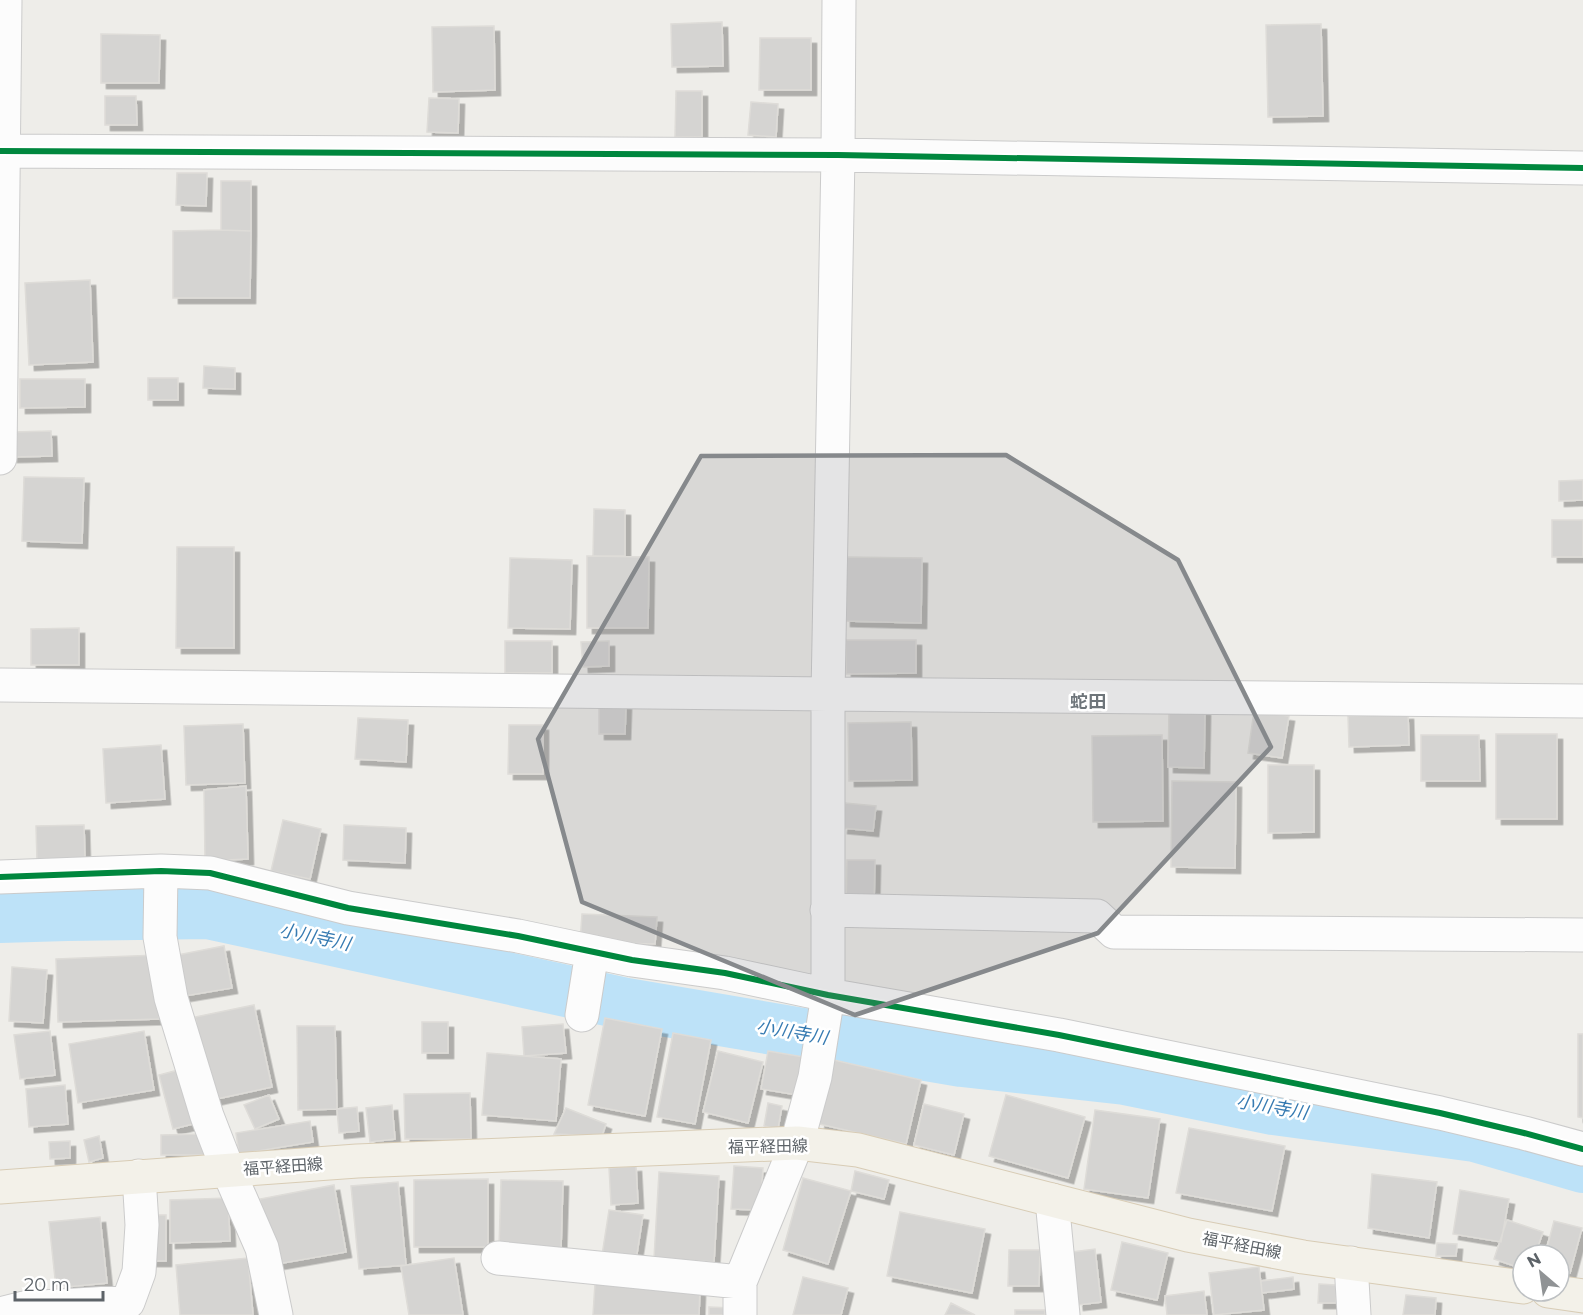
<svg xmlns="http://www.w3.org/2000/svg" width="1583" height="1315" font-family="Montserrat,'Noto Sans JP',sans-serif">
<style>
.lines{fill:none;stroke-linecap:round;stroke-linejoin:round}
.river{stroke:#bde2f8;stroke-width:52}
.building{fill:#d5d4d2;stroke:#dedcd8;stroke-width:1.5;filter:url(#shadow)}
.minor-casing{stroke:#cbcbcb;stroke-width:35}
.major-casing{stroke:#d8ccb5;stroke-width:35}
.minor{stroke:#fcfcfc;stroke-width:33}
.major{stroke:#f3f1e9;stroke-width:33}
.cycleway-casing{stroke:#fff;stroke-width:10}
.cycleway{stroke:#00873e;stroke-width:6}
.marked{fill:#86898c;fill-opacity:0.2;stroke:#86898c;stroke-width:4.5;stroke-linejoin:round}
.labels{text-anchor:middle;stroke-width:5;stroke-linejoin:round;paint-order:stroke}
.street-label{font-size:16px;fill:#5d6368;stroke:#fff}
.neighbourhood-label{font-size:18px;font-weight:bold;fill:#6e757a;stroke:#fff}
.water-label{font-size:18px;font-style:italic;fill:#377bb2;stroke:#fff}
</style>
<defs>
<filter id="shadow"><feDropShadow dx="5.5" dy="5.5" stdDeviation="0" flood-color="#0004"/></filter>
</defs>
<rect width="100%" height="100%" fill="#eeede9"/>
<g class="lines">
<!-- river -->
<path class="river" d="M0,917l67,-2 141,-2 418,91 336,57 163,18 148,30 202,27 108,31"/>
</g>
<!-- building -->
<path class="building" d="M722,22l1,44 -51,1 -1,-43z
M1321,24l2,92 -55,1 -2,-92z
M494,26l1,64 -62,2 -1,-65z
M101,34l59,1 -1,48h-58z
M760,38h51v52h-52z
M676,91h26v46h-27z
M105,96h31l1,29h-32z
M429,98l30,1 -1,34 -31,-1z
M751,102l27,2 -2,33 -28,-2z
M177,173h30l-1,33 -30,-1z
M221,181h30v50l-30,-1z
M221,230l30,1 -1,67h-77v-67z
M90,280l3,82 -64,3 -4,-82z
M204,366l31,2v21l-32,-1z
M148,378h30v22h-30z
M20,379h65v28l-65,1z
M51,431l1,25 -40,1v-25z
M24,477l60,1 -2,65 -60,-2z
M1583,480v20l-24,1v-20z
M594,509l31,1v46h-32z
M1552,520h31v37h-31z
M177,547h57v101h-58z
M587,556l62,1 -1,71h-61z
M846,557l76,1 -1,65 -76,-2z
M510,558l62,2 -2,69 -62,-1z
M79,628v37h-48v-36z
M846,640h70v33l-70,1z
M505,641h47v32h-47z
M609,641v25l-26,1 -2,-25z
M599,703l27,1 -1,30h-26z
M1169,709l36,1 -1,58 -36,-1z
M1254,711l35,5 -7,42 -34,-5z
M1408,714l1,31 -60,2 -1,-31z
M358,718l50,2 -2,42 -51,-3z
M911,722l1,58 -63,1 -1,-58z
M243,724l2,59 -59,2 -2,-59z
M509,725h34v49h-35z
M1496,734h61v85h-61z
M1162,735l1,86 -70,1 -1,-86z
M1421,735h58l1,46h-59z
M161,745l4,54 -59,4 -3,-54z
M1268,765h46v67l-46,1z
M1172,781l64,1 -1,86 -64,-1z
M246,786l2,73 -43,2 -1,-71z
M845,803l31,3 -3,25 -31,-3z
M283,820l38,9 -11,50 -39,-8z
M84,825l1,35 -48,2 -1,-36z
M344,825l62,3 -1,35 -62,-3z
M847,860h28l-1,45 -28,-1z
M582,914l75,3 -2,27 -75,-2z
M224,946l8,42 -53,9 -7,-41z
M157,955l2,64 -101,3 -2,-63z
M12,967l35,3 -4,53 -34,-2z
M254,1005l18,82 -60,13 -17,-83z
M605,1018l57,11 -17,87 -57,-11z
M422,1022h26v31h-26z
M563,1024l3,29 -42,3 -2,-29z
M297,1026h38l2,83 -39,1z
M50,1031l5,44 -35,4 -6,-44z
M144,1031l10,59 -76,13 -9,-59z
M673,1033l38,7 -16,84 -38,-7z
M1578,1034h5v84l-5,-1z
M718,1051l45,11 -15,61 -45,-11z
M768,1051l36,6 -7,38 -36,-6z
M487,1053l74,6 -5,62 -74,-6z
M834,1060l87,20 -15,64 -87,-20z
M186,1068l15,54 -28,7 -14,-54z
M65,1085l3,39 -39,3 -3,-38z
M470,1093l1,46h-66l-1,-45z
M269,1095l10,24 -24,10 -11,-24z
M1006,1095l79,22 -17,61 -79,-22z
M768,1103l14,3 -4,23 -14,-3z
M924,1104l40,10 -10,41 -40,-10z
M392,1105l3,34 -25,3 -4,-34z
M357,1107l2,24 -20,2 -2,-24z
M566,1108l40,16 -4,12 -48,-2z
M1095,1110l65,9 -12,79 -64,-9z
M310,1121l3,21 -74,12 -3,-21z
M1189,1128l96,18 -13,65 -96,-18z
M205,1134v21h-44v-20z
M99,1136l4,22 -14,4 -5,-22z
M70,1141v17l-20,1 -1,-17z
M636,1166l2,37 -27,2 -2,-37z
M734,1166l29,2 -3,42 -29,-1z
M855,1171l34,9 -5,19 -33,-8z
M659,1172l60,4 -5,86 -60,-4z
M1372,1174l65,8 -8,56 -61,-10z
M803,1178l48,13 -23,73 -45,-14z
M488,1179v68h-74v-67z
M501,1180l62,1 -2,68 -62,-1z
M398,1182l8,83 -47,4 -8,-83z
M334,1185l12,67 -74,13 -12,-66z
M1460,1190l49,9 -8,43 -48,-8z
M228,1198l2,43 -60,2v-43z
M609,1210l34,5 -7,45 -34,-5z
M900,1212l85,17 -13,64 -85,-17z
M150,1215h16v46h-16z
M100,1217l7,66 -51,5 -7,-66z
M1507,1220l36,12 -8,23h-12v14l-29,-10z
M1554,1221l28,7 -12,45 -11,-3v-15h-14z
M1122,1242l46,11 -11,47 -46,-10z
M1437,1243l20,1 -1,12h-20z
M1095,1249l6,53 -23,3 -6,-53z
M1009,1250h31l-1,36h-31z
M248,1258l5,57h-73l-4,-50z
M454,1258l9,57h-54l-8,-49z
M1259,1267l5,43 -50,5 -5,-42z
M803,1277l45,11 -7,27h-48z
M1293,1277l1,12 -32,4 -1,-12z
M595,1283l105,5 -1,27h-106z
M1319,1284l17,1v18h-18z
M1204,1291l3,24h-40l-2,-19z
M1406,1295l30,3 -1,17h-32z
M951,1303l24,12h-30z
M709,1307l24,1v7h-24z
M1015,1310h30v5h-30z"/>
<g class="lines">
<defs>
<path id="minor" d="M0,151l838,4 745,13
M0,458l5,-458
M0,685l828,9 755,7
M161,871l-1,66 11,61 36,118 21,54 34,78 14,67
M0,877l161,-6 49,2 138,35 170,28 114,24 93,13 103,22 231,40 381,78 84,20 59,16
M827,910l270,6 17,16 469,3
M582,1015l10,-63
M1052,1200l11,115
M498,1258l242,24 57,-139 18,-66 13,-82v-301l10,-539 1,-155
M1351,1263l3,52
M0,1314l24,-6 104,-6 11,-30 3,-47 -3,-49
M740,1315v-33"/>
<path id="major" d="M0,1187l357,-26 440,-18 61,7 330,85 115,22 220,30
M1548,1291l35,5"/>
</defs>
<!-- minor casing -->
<use href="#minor" class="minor-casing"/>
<!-- major casing -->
<use href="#major" class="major-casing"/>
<!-- minor -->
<use href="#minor" class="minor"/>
<!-- major -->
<use href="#major" class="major"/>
<defs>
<path id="cycleway" d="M0,151l838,4 745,13
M0,877l161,-6 49,2 138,35 170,28 114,24 93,13 103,22 231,40 381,78 84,20 59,16"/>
</defs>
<!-- cycleway casing -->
<use href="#cycleway" class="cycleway-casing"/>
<!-- cycleway -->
<use href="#cycleway" class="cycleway"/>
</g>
<!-- marked area -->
<path class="marked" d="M1006,455l172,105 93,187 -173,186 -243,82 -273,-113 -44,-163 163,-283z"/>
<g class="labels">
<!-- street labels -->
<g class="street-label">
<text transform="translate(768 1146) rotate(-1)" y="6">福平経田線</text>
<text transform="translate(283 1166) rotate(-4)" y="6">福平経田線</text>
<text transform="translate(1242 1245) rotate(11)" y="6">福平経田線</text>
</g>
<!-- neighbourhood labels -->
<g class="neighbourhood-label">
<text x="1088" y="708">蛇田</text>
</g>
<!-- water labels -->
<g class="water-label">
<text transform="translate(315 937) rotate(12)" y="6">小川寺川</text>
<text transform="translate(792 1032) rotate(10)" y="6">小川寺川</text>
<text transform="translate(1272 1107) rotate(10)" y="6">小川寺川</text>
</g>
</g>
<!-- north arrow -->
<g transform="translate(1541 1273) rotate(331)"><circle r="28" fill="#ffffff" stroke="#bec1c3" stroke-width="1.5"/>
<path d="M0-4.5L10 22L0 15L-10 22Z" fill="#909395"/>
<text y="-9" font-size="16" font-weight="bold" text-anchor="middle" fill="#5d6368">N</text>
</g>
<!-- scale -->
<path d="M15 1291v9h88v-9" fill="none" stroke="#5d6368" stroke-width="3"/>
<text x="24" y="1291" font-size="18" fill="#5d6368" stroke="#ffffff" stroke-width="4.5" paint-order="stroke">20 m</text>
</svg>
